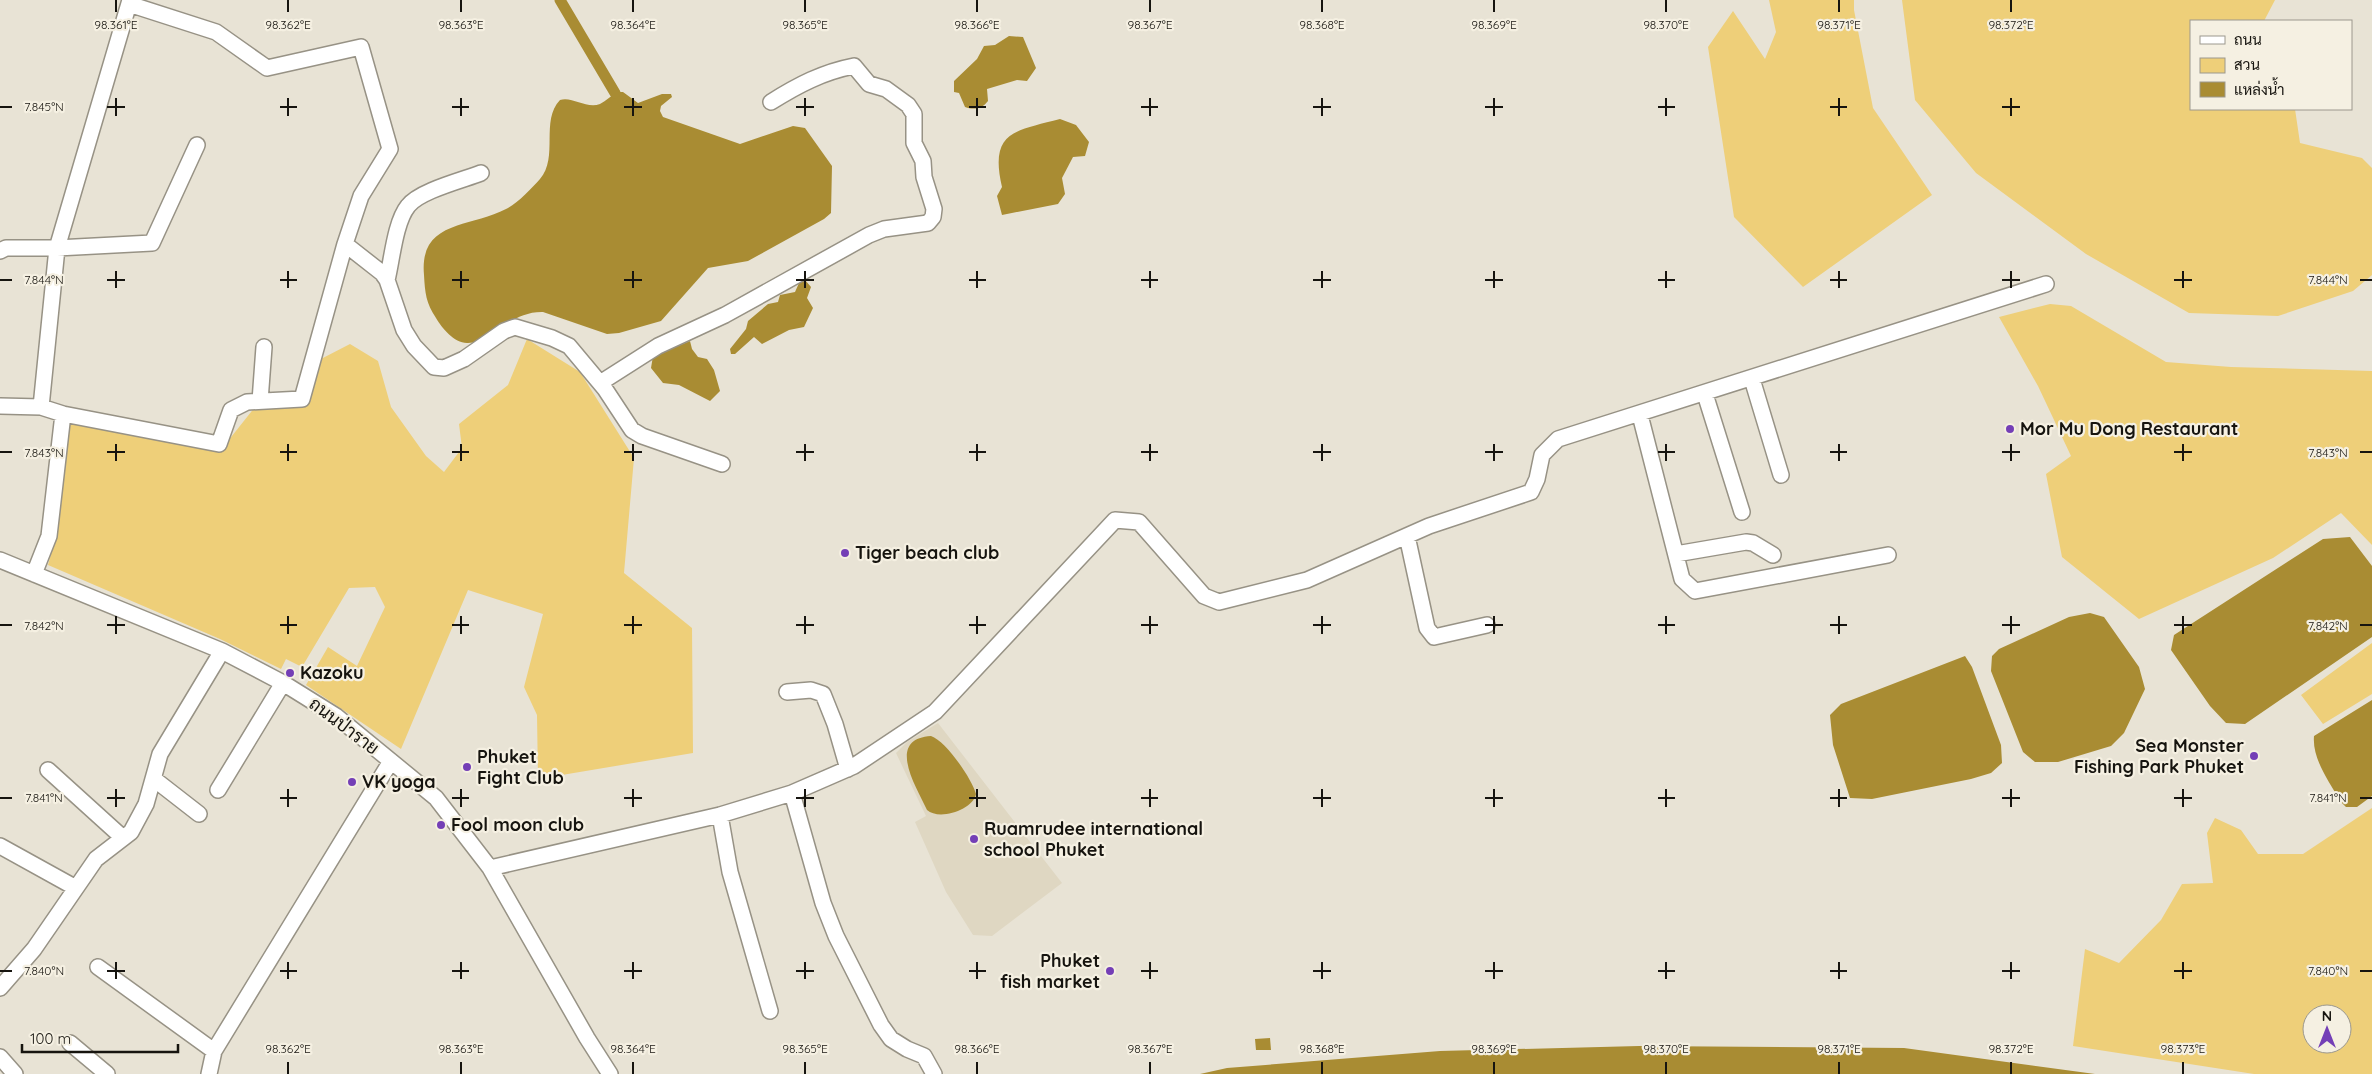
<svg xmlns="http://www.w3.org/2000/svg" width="2372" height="1074" font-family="Quicksand,Sarabun,sans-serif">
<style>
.built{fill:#dfd7c2}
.green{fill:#eecf79;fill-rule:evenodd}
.water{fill:#a98c33}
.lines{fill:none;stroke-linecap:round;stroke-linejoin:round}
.canal{stroke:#a98c33;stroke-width:11}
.minor-casing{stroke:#979285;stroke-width:18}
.minor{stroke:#fff;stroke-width:15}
.ticks{fill:none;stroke:#16140f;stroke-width:2}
.poi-dot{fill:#743fb6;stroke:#f5f0e2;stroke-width:2}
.labels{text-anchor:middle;stroke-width:4.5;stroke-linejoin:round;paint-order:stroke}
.poi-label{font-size:18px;font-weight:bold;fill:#16140f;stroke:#f5f0e2;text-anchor:start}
.street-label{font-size:18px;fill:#16140f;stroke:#f5f0e2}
.ticks-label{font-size:12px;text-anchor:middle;fill:#16140f;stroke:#f5f0e2;stroke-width:4.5;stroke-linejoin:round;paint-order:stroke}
</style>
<rect width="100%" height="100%" fill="#e8e3d5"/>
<!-- built -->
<path class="built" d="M938,723l124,160 -70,53 -19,-1 -27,-43 -31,-70 11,-6 -30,-63 11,-11z"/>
<!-- green -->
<path class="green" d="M1769,0h85v10l19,98 59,87 -129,92 -69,-70 -26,-170 25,-36 32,48 11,-27z
M1902,0h373l-11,21h-73v88h104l5,34 62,15 10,10v107l-19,16 -75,25 -89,-3 -103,-59 -110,-81 -61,-73z
M2050,304l21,2 95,56 65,5 141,4v174l-31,-32 -68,45 -134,61 -77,-62 -16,-83 25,-18 -33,-70 -39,-69z
M527,339l53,33 54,86 -10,115 68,55 1,125 -155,26 -1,-64 -13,-28 19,-73 -75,-24 -67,159 -95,-64 22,-38 29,19 28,-59 -10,-20 -26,1 -47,79 -16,-8 -5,10 -61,-30 -172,-74 10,-37 10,-108 152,31 35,-44 53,-3 11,-44 31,-16 28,17 13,46 35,49 18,16 18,-24 -3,-24 49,-39z
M2372,643v51l-49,30 -22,-29z
M2372,808v266h-118l-181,-28 12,-97 34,14 42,-43 21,-36 31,-1 -6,-50 8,-15 26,12 17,24h45zM2312,1014h30v30h-30z"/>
<!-- water -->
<path class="water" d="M1009,36l14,1 13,31 -9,13 -10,-1 -30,9 1,12c-6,8 -14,9 -23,6l-6,-14 -5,-1v-11l23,-22 7,-13 11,-1z
M617,92h6l15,11 24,-9h9l1,3 -11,9 -1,5 3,6 77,27 53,-18 12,2 27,38 -1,47 -7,6 -76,42 -40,7 -47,53 -42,12 -12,1 -64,-22c-34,-1 -53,32 -76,31 -13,0 -25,-15 -31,-25 -10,-15 -11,-25 -12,-43 -5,-55 46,-47 82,-66 12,-6 25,-20 34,-30 19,-22 0,-58 20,-79 12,-4 26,9 40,4 6,-3 12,-9 17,-12z
M1060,119l16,6 13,17 -4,14 -12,1 -11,21 3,16 -7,10 -56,11 -5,-19 5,-9c-13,-56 13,-56 58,-68z
M805,280l6,7 -4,11 6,10 -9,19 -15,3 -27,14 -8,-7 -19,17h-4l-1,-5 16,-20 2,-8 20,-17 10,-2 2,-7 15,-3 4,-9z
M690,341l2,8 6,8 9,2 7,11 6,21 -10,10 -31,-16 -16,-2 -12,-15 2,-12z
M2350,537l22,29v71l-127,87 -19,-1 -16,-17 -39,-56 3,-15 149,-96z
M2090,613l14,4 35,50 6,22 -21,44 -13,13 -53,16h-23l-12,-10 -32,-81 1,-15 7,-7 70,-32z
M1965,656l7,11 29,78 1,18 -11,10 -20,6 -99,20 -22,-1 -17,-53 -3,-30 11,-11z
M2372,700v96l-15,11h-11l-6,-6c-11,-20 -28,-42 -26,-65z
M931,736c15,5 41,43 45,58 -3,16 -37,27 -49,16 -10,-22 -42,-71 4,-74z
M1270,1038l1,12h-15l-1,-11z
M1639,1046l265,2 191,26h-895l27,-6 213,-17z"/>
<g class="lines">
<!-- canal -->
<path class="canal" d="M560,0l55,93"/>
<defs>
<path id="minor" d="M345,244l37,29 5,7 17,50 10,16 20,21 10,1 20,-9 40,-28 11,-4 37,11 17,8 36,43 27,41 10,6 80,28
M0,251l6,-3h51l95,-5 45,-98
M387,280c5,-20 8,-58 21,-74 11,-15 55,-26 73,-33
M1752,379l29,96
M600,383l58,-37 67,-31 144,-80 15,-6 44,-6 5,-6 1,-8 -10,-32 -1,-16 -9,-18v-29l-6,-9 -22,-16 -17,-5 -15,-18c-31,6 -56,19 -83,36
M1705,394l37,118
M260,401l4,-54
M0,406l41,1 22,7 156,30 12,-34 16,-8 55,-3 43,-155 16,-48 29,-47 -29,-102 -94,21 -51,-36 -87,-28
M41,407l16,-159 73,-248
M1640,415l42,164 13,12 193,-36
M1407,536l20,92 7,9 53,-12
M1676,554l70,-12 7,1 20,12
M0,560l222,91 61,32 53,33 100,82 54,70 97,170 23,36
M34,574l15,-38 14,-122
M787,692l24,-2 12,4 12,30 13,45
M48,770l74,67
M154,779l45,35
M218,790l65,-107
M792,793l31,110 13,33 45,89 10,14 16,10 17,7 10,18
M720,815l10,57 40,139
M0,846l76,42
M490,868l230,-53 72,-22 62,-27 81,-54 180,-192 24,2 65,74 15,6 88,-22 122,-54 102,-34 6,-13 5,-24 16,-16 488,-155
M98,967l116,84
M0,988l34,-39 62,-90 35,-27 15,-28 14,-50 62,-103
M70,1043l37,31
M0,1057l15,17
M209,1074l5,-23 177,-290"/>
</defs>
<!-- minor casing -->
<use href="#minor" class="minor-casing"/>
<!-- minor -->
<use href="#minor" class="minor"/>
</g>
<!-- ticks -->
<path class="ticks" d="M116,0v12M288,0v12M461,0v12M633,0v12M805,0v12M977,0v12M1150,0v12M1322,0v12M1494,0v12M1666,0v12M1839,0v12M2011,0v12M116,98v18M288,98v18M461,98v18M633,98v18M805,98v18M977,98v18M1150,98v18M1322,98v18M1494,98v18M1666,98v18M1839,98v18M2011,98v18M0,107h12M107,107h18M280,107h17M452,107h17M624,107h18M796,107h18M969,107h17M1141,107h17M1313,107h18M1485,107h18M1658,107h17M1830,107h17M2002,107h18M116,271v17M288,271v17M461,271v17M633,271v17M805,271v17M977,271v17M1150,271v17M1322,271v17M1494,271v17M1666,271v17M1839,271v17M2011,271v17M2183,271v17M0,280h12M107,280h18M280,280h17M452,280h17M624,280h18M796,280h18M969,280h17M1141,280h17M1313,280h18M1485,280h18M1658,280h17M1830,280h17M2002,280h18M2174,280h18M2360,280h12M116,444v17M288,444v17M461,444v17M633,444v17M805,444v17M977,444v17M1150,444v17M1322,444v17M1494,444v17M1666,444v17M1839,444v17M2011,444v17M2183,444v17M0,452h12M107,452h18M280,452h17M452,452h17M624,452h18M796,452h18M969,452h17M1141,452h17M1313,452h18M1485,452h18M1658,452h17M1830,452h17M2002,452h18M2174,452h18M2360,452h12M116,616v18M288,616v18M461,616v18M633,616v18M805,616v18M977,616v18M1150,616v18M1322,616v18M1494,616v18M1666,616v18M1839,616v18M2011,616v18M2183,616v18M0,625h12M107,625h18M280,625h17M452,625h17M624,625h18M796,625h18M969,625h17M1141,625h17M1313,625h18M1485,625h18M1658,625h17M1830,625h17M2002,625h18M2174,625h18M2360,625h12M116,789v18M288,789v18M461,789v18M633,789v18M805,789v18M977,789v18M1150,789v18M1322,789v18M1494,789v18M1666,789v18M1839,789v18M2011,789v18M2183,789v18M0,798h12M107,798h18M280,798h17M452,798h17M624,798h18M796,798h18M969,798h17M1141,798h17M1313,798h18M1485,798h18M1658,798h17M1830,798h17M2002,798h18M2174,798h18M2360,798h12M116,962v17M288,962v17M461,962v17M633,962v17M805,962v17M977,962v17M1150,962v17M1322,962v17M1494,962v17M1666,962v17M1839,962v17M2011,962v17M2183,962v17M0,971h12M107,971h18M280,971h17M452,971h17M624,971h18M796,971h18M969,971h17M1141,971h17M1313,971h18M1485,971h18M1658,971h17M1830,971h17M2002,971h18M2174,971h18M2360,971h12M288,1062v12M461,1062v12M633,1062v12M805,1062v12M977,1062v12M1150,1062v12M1322,1062v12M1494,1062v12M1666,1062v12M1839,1062v12M2011,1062v12M2183,1062v12"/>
<!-- markers -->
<g class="poi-dot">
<circle cx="2010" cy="429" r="5"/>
<circle cx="845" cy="553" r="5"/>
<circle cx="290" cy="673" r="5"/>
<circle cx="2254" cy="756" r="5"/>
<circle cx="467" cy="767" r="5"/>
<circle cx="352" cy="782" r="5"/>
<circle cx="441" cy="825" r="5"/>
<circle cx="974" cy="839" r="5"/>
<circle cx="1110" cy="971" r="5"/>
</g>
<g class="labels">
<!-- poi labels -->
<g class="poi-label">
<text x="2020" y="435">Mor Mu Dong Restaurant</text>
<text x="855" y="559">Tiger beach club</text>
<text x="300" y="679">Kazoku</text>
<text x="2244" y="752" text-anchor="end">Sea Monster<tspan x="2244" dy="21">Fishing Park Phuket</tspan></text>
<text x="477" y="763">Phuket<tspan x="477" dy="21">Fight Club</tspan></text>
<text x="362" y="788">VK yoga</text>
<text x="451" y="831">Fool moon club</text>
<text x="984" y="835">Ruamrudee international<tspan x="984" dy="21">school Phuket</tspan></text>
<text x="1100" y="967" text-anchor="end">Phuket<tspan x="1100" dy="21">fish market</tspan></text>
</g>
<!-- street labels -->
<g class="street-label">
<text transform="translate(344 726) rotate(37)" y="6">ถนนป่าราย</text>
</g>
</g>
<g class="ticks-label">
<text x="116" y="29">98.361°E</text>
<text x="288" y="29">98.362°E</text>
<text x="461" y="29">98.363°E</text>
<text x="633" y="29">98.364°E</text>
<text x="805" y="29">98.365°E</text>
<text x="977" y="29">98.366°E</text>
<text x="1150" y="29">98.367°E</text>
<text x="1322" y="29">98.368°E</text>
<text x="1494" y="29">98.369°E</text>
<text x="1666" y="29">98.370°E</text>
<text x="1839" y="29">98.371°E</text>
<text x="2011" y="29">98.372°E</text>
<text x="44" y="111">7.845°N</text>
<text x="44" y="284">7.844°N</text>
<text x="2328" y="284">7.844°N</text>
<text x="44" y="457">7.843°N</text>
<text x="2328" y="457">7.843°N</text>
<text x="44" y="630">7.842°N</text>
<text x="2328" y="630">7.842°N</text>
<text x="44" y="802">7.841°N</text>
<text x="2328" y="802">7.841°N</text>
<text x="44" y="975">7.840°N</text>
<text x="2328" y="975">7.840°N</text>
<text x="288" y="1053">98.362°E</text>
<text x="461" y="1053">98.363°E</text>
<text x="633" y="1053">98.364°E</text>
<text x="805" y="1053">98.365°E</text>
<text x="977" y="1053">98.366°E</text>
<text x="1150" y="1053">98.367°E</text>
<text x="1322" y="1053">98.368°E</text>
<text x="1494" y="1053">98.369°E</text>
<text x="1666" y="1053">98.370°E</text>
<text x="1839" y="1053">98.371°E</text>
<text x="2011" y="1053">98.372°E</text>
<text x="2183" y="1053">98.373°E</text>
</g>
<!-- legend -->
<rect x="2190" y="20" width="162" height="90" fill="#f5f0e2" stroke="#9c988e"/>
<rect x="2200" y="36" width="25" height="8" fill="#ffffff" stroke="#9c988e"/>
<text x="2234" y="45" font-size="15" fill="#16140f">ถนน</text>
<rect x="2200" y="58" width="25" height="15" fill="#eecf79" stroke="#9c988e"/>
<text x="2234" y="70" font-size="15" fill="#16140f">สวน</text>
<rect x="2200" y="82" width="25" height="15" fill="#a98c33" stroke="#9c988e"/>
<text x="2234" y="95" font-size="15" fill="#16140f">แหล่งน้ำ</text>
<!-- north arrow -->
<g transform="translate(2327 1029)"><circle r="24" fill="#f5f0e2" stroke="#9c988e"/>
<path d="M0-4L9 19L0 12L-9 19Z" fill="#743fb6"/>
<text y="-8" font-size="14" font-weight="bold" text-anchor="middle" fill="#16140f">N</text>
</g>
<!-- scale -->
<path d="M22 1044v8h156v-8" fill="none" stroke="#16140f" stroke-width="2.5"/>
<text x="30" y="1044" font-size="15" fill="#16140f" stroke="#f5f0e2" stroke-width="4" paint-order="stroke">100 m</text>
</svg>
